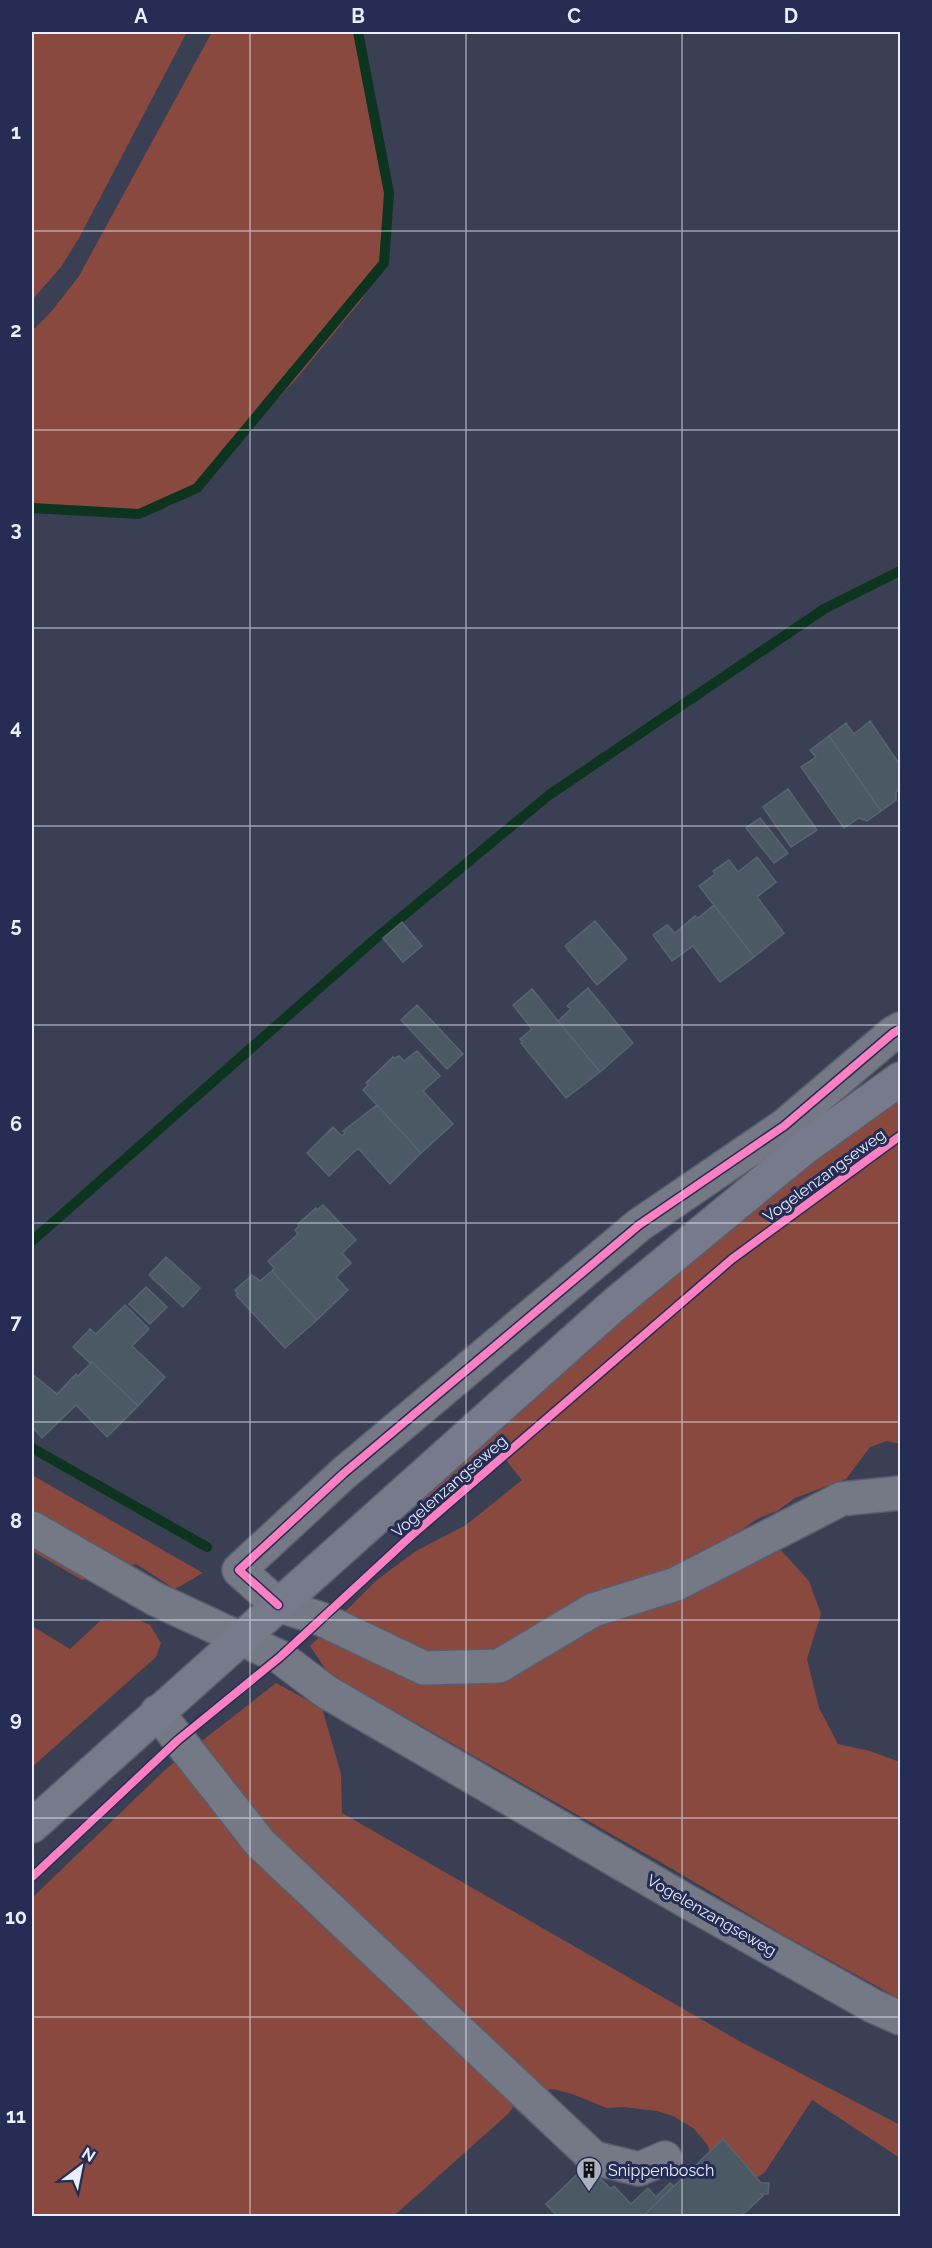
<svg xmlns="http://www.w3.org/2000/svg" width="932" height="2248" font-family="Raleway,sans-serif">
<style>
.green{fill:#8a493e}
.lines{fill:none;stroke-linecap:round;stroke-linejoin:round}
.stream{stroke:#0c341e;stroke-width:10}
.building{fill:#4b5965;stroke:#576572;stroke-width:1.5}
.minor-casing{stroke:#595d6d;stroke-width:36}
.major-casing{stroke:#595d6d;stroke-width:36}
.minor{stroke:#757885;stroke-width:33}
.major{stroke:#767a8b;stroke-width:33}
.cycleway-casing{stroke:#252d54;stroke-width:11}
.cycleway{stroke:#ff80c0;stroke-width:8}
.grid{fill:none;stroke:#eaeffe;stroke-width:1.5;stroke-opacity:0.55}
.labels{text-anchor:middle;stroke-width:6;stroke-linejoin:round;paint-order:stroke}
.street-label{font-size:16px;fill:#eaeffe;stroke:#252d54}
.poi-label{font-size:16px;fill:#eaeffe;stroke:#252d54;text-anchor:start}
.neatline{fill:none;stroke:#eaeffe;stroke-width:2}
.grid-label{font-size:20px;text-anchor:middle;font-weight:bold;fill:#eaeffe}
</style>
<rect width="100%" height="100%" fill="#3a3f54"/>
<!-- green -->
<path class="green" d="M32,32h155l-108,206 -18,29 -29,33z
M212,32h142l17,72 16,90 2,47 -26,57 -66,80 -112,120 -17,9 -27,5 -109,-9v-172l19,-19 28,-36z
M900,1099v345l-13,-3 -17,6 -24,32 -51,19 -18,13 -20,8 -44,31v29l67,-30 29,32 12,33 -14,45 12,49 19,36 32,7 30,11v237l-120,-66 -111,-66 -341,-194 -18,-27 68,-67 38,-28 50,-26 56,-45 -24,-29 -29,25 -71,40 220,-195 173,-149z
M32,1475l171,98 -28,16 -39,-25 -54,16 -50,-29z
M139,1620l11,5 11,18 -5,14 -124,110v-141l38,23 30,-28z
M276,1683l46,25 19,66 1,39 399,229 159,83v33l-88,-58 -47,72 -22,16 -31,-30 -5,-14 -14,-16 -20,-12 -16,-5 -34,-4 -16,1 -35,-14 -19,-5 -16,2 -19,9 -10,14 -112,100 1,2h-365v-318l134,-129z"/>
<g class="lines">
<!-- stream -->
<path class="stream" d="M32,508l107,6 58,-26 187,-225 5,-70 -31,-161
M32,1241l343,-302 174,-144 275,-186 76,-38
M32,1448l175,99"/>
</g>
<!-- building -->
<path class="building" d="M870,721l30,44v24l-4,3v8l-15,11 -52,-75 17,-13 8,11z
M829,736l52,75 -14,10 -8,-3 -15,10 -43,-61 15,-10 -6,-7z
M788,789l29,41 -26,17 -28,-40z
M760,818l28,35 -14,10 -28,-35z
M757,857l19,25 -19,15 27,36 -30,24 -55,-71 16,-12 -2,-3 16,-11 9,12z
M714,905l40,52 -34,25 -27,-36 -21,15 -19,-26 14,-10 8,8 20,-17 3,2z
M595,921l32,38 -30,26 -32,-39z
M402,922l20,24 -19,16 -20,-24z
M588,988l45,55 -33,29 -42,-51 13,-12 -4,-3z
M532,989l68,83 -34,26 -45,-55 2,-1 -3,-3 12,-10 -19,-24z
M417,1005l46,49 -16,15 -46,-49z
M417,1051l23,25 -17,15 30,33 -32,29 -58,-63 5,-5 -2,-2 27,-26 2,1 4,-2 5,5z
M377,1105l44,48 -31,31 -32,-36 -29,28 -22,-23 26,-26 9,9 3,-3 -2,-2z
M323,1205l33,35 -14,13 9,10 -15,14 12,13 -31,30 -45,-49 2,-3 -6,-7 30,-27 -3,-4 4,-4 -1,-2 18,-16 1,2z
M166,1257l34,31 -17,19 -34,-32z
M272,1271l45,49 -32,28 -49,-53 2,-1 -3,-4 17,-15 8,6z
M146,1287l21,20 -17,17 -21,-20z
M125,1305l24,24 -17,17 33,31 -27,29 -46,-44 -2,1 -17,-16 17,-18 6,5z
M92,1362l46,44 -31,31 -31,-32 -34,33 -10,-11v-53l25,20 19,-20 2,2z
M723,2139l38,44h8l-1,11h-7l2,2 -22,20h-98z
M587,2165l24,24 3,-3 17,18 17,-16 8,9 14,-14 4,3 -31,30h-86l-11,-12z"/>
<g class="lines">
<defs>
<path id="minor" d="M900,1029l-8,5 -108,92 -145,99 -295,248 -105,97 39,35 43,14 103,49 75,-2 94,-56 83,-26 165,-85 59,-6
M32,1528l123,71 125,58 45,34 24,14 339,197 185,104 27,12
M157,1712l103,131 334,315 45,11 26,-11"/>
<path id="major" d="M32,1826l583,-522 189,-156 96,-69"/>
</defs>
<!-- minor casing -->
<use href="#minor" class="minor-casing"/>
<!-- major casing -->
<use href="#major" class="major-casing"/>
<!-- minor -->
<use href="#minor" class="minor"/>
<!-- major -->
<use href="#major" class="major"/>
<defs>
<path id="cycleway" d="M278,1605l-39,-35 105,-97 295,-248 145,-99 108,-92 8,-5
M32,1877l146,-137 102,-83 131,-121 321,-277 168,-123"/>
</defs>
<!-- cycleway casing -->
<use href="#cycleway" class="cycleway-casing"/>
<!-- cycleway -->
<use href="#cycleway" class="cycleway"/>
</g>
<!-- grid -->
<path class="grid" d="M250,32v2184M466,32v2184M682,32v2184M32,231h868M32,430h868M32,628h868M32,826h868M32,1025h868M32,1223h868M32,1422h868M32,1620h868M32,1818h868M32,2017h868"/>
<!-- icons -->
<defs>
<symbol id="building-pin" viewBox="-11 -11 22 30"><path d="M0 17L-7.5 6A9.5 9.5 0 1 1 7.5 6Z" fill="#acb1c2" stroke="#252d54"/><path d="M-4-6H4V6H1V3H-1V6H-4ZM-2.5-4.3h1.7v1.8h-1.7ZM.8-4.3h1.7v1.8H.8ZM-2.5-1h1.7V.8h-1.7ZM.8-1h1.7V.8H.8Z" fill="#111"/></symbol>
</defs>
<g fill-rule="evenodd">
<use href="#building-pin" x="574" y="2155" width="30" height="40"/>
</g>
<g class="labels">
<!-- street labels -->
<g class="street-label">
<text transform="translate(824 1175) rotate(-36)" y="6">Vogelenzangseweg</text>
<text transform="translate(449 1486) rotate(-41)" y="6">Vogelenzangseweg</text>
<text transform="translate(712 1915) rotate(30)" y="6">Vogelenzangseweg</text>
</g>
<!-- poi labels -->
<g class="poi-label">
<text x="608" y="2176">Snippenbosch</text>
</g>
</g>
<!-- border -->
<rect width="932" height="2248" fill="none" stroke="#252d54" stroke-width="66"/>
<!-- north arrow -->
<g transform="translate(81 2167) rotate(32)" stroke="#252d54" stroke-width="4.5" paint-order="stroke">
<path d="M0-4.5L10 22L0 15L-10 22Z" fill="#eaeffe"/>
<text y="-9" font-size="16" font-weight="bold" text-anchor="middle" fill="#eaeffe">N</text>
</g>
<rect x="33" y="33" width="866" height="2182" class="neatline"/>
<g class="grid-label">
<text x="141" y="23">A</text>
<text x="358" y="23">B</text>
<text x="574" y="23">C</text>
<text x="791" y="23">D</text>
<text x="16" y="139">1</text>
<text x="16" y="337">2</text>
<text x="16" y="536">3</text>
<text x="16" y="734">4</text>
<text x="16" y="932">5</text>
<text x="16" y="1131">6</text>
<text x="16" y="1329">7</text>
<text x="16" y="1528">8</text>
<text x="16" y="1726">9</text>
<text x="16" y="1924">10</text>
<text x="16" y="2123">11</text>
</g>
</svg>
